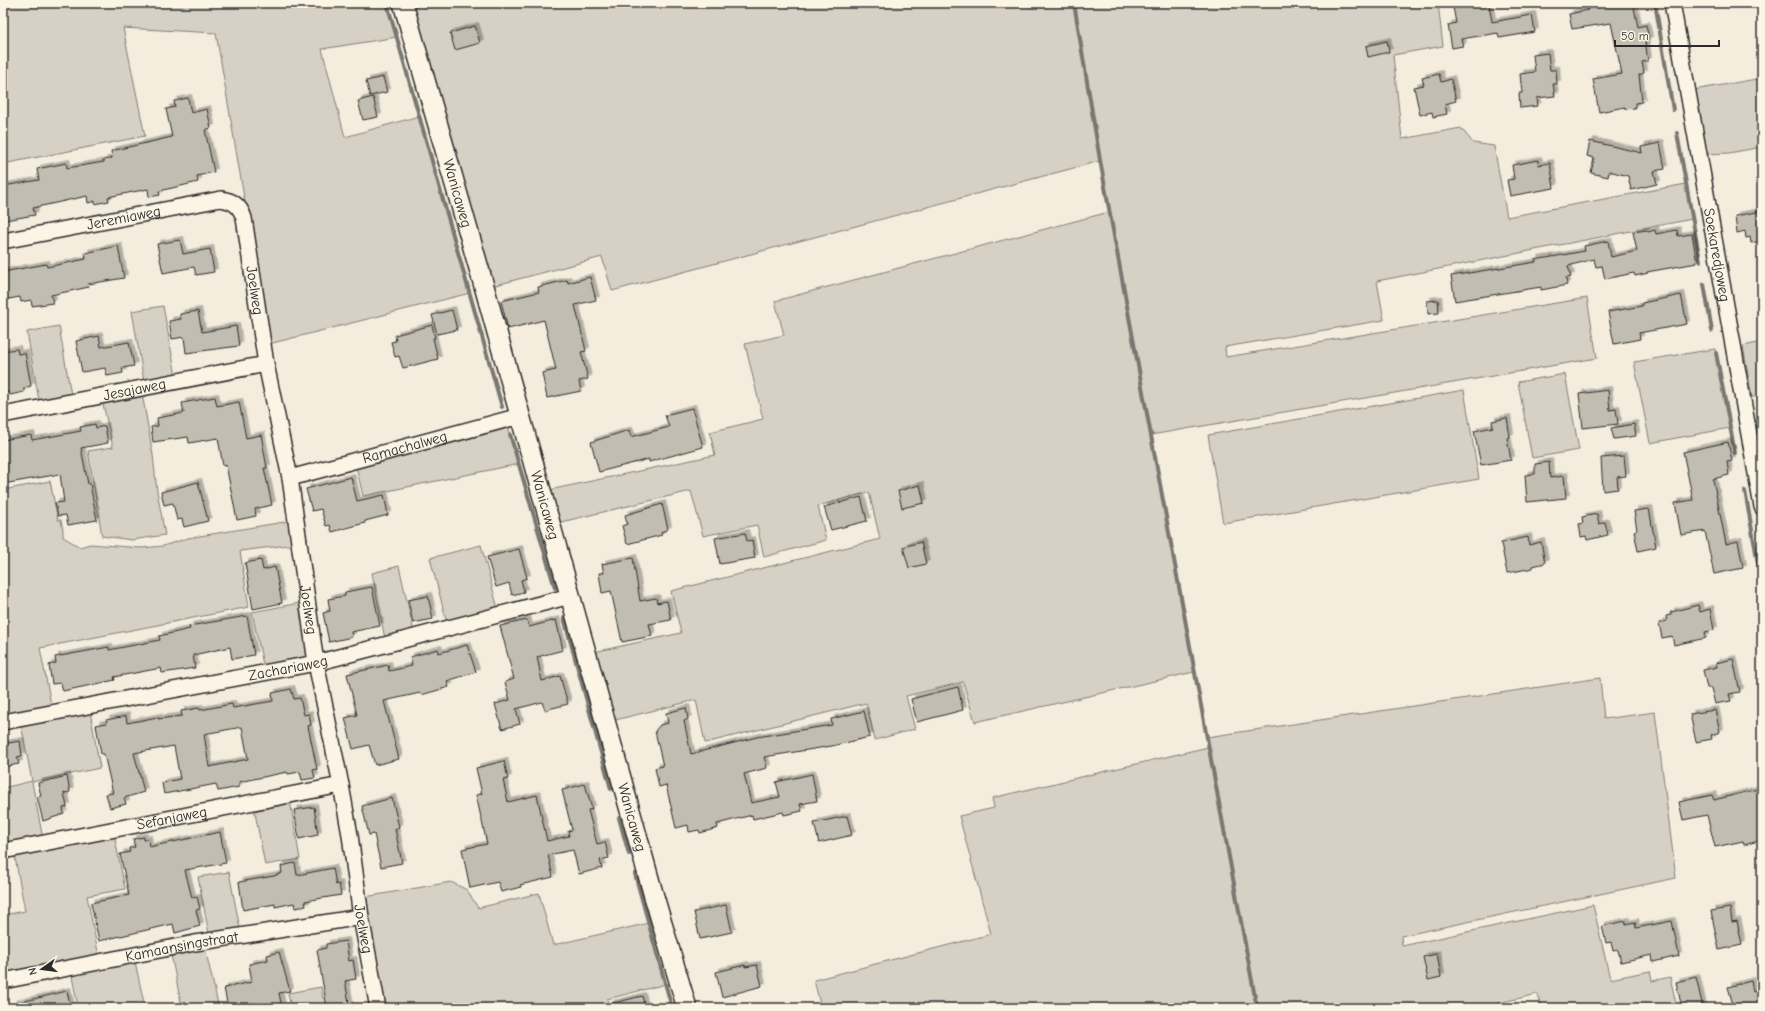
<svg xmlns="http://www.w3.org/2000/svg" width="1765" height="1011" font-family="'Comic Neue',sans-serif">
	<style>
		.green { fill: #d6d1c4; stroke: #807e78 }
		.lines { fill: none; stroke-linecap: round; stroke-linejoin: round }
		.stream { stroke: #7a7771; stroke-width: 4 }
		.building { fill: #c2bdb1; stroke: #2b2b2b; fill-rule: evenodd; filter: url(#shadow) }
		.minor-casing { stroke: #2b2b2b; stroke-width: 18 }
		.tertiary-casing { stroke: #2b2b2b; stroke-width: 22 }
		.minor { stroke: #fcf5e5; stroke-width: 15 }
		.tertiary { stroke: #fcf5e5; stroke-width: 19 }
		.labels { text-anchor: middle; stroke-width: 3; stroke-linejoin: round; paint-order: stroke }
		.street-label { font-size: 15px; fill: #2b2b2b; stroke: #fcf5e5 }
	</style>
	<defs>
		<filter id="shadow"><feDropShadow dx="3.5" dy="-3.5" stdDeviation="0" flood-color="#0004"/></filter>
	</defs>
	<rect width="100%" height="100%" fill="#f4edde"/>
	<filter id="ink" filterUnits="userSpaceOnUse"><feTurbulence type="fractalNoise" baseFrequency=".025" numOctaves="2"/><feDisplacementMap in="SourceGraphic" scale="8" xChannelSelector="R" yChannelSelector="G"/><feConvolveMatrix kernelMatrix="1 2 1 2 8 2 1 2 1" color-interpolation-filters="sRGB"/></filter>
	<g filter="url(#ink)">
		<g class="green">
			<polygon points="3,3 387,3 397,37 322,49 345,137 419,116 470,293 269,344 216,33 123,28 145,136 3,164"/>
			<polygon points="412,3 1438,3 1443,46 1393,55 1402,139 1461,128 1473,143 1494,146 1507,217 1686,184 1692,219 1377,281 1384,320 1225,347 1226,357 1587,298 1597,358 1151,435 1194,672 975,722 963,682 906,696 915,729 875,740 866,703 705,743 696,700 615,720 594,652 681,633 671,591 880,539 869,492 818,506 826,540 764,557 757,525 703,536 691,491 557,523 549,490 715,455 710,432 763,419 745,344 784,335 775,301 1109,212 1100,161 612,291 602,257 492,286"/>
			<polygon points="1762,78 1762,147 1729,153 1705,154 1694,90"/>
			<polygon points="163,306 176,376 144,382 132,311"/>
			<polygon points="59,326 71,395 39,401 27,332"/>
			<polygon points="1762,342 1762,396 1752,397 1743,346"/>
			<polygon points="1715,349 1730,428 1650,443 1634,362"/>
			<polygon points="1565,374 1579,450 1532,458 1518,382"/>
			<polygon points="1464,390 1479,479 1223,523 1208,435"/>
			<polygon points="142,393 153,455 157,491 165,535 132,540 102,536 88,451 113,447 102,400"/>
			<polygon points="508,426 519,464 363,496 356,466"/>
			<polygon points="50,481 58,520 61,520 63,530 63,537 80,547 90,544 142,548 163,546 188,538 290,521 296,544 240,551 249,607 40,648 52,709 3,718 3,490"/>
			<polygon points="481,545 498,609 447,623 430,558"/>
			<polygon points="399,566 414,632 385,639 372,573"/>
			<polygon points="305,602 313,648 306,660 264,669 252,612"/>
			<polygon points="1600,678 1604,719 1655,712 1676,878 1401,936 1402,946 1593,905 1610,979 1650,971 1652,981 1670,977 1677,1008 1541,1008 1538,994 1476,1008 821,1008 814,980 991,934 959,816 994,808 992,798 1208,747 1207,737"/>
			<polygon points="90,711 100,768 32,782 43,839 9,846 3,814 3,788 32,781 21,724"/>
			<polygon points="290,800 300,859 265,865 254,808"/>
			<polygon points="114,834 125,889 87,896 99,957 3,975 3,915 25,911 14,852"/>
			<polygon points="229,872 240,929 209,934 198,877"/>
			<polygon points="451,882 467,890 478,908 539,893 553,945 649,923 666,984 607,999 609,1008 383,1008 365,897"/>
			<polygon points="204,944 218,1004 198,1008 182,1008 170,950"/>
			<polygon points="134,957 145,1008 78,1008 71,971"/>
			<polygon points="321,987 325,1008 291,1008 288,993"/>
		</g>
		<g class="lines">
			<g class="stream">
				<polyline points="387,3 502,407"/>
				<polyline points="1074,3 1100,160 1257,1008"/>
				<polyline points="1655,3 1673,110"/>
				<polyline points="1677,133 1700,261"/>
				<polyline points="1704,284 1712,331"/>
				<polyline points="1716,353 1735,453"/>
				<polyline points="510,434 555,588"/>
				<polyline points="1745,491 1762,586"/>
				<polyline points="564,618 611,789"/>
				<polyline points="619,818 629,854"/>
				<polyline points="635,874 672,1008"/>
			</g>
		</g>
		<g class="building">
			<polygon points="1467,3 1485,3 1485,6 1489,5 1492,22 1532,15 1535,32 1499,38 1498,33 1461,39 1463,46 1452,48 1448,25 1456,23 1453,7 1467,5"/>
			<polygon points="1587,3 1633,3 1638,27 1646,25 1649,40 1645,41 1648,61 1642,62 1644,73 1639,75 1642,102 1635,103 1635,108 1625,109 1625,107 1599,112 1593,79 1622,74 1611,23 1572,29 1569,14 1588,10"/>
			<polygon points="475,26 480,43 455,50 450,33"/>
			<polygon points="1387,41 1389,52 1368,57 1366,46"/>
			<polygon points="1548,53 1550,70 1556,70 1557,84 1553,84 1555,96 1537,98 1538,106 1520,108 1519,93 1522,93 1520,74 1535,72 1533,55"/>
			<polygon points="1439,74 1441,82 1451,79 1456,101 1445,104 1447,114 1433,117 1432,112 1420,115 1414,87 1424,85 1422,78"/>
			<polygon points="383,77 387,92 370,96 366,81"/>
			<polygon points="373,97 378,117 363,120 358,101"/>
			<polygon points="188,98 191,113 207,109 211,128 205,130 214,172 197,176 198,182 159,191 160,195 149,197 148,189 108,197 109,201 95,204 95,201 88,203 87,196 33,208 35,215 5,220 3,208 3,186 39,180 37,169 66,163 67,168 104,162 104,160 112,158 111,151 172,137 166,109 175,107 174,101"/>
			<polygon points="1590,141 1642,153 1641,147 1660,143 1665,169 1654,171 1657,184 1631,190 1628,176 1609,171 1608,177 1591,173 1594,158 1587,156"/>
			<polygon points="1538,160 1539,165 1550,163 1554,188 1510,196 1507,180 1514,179 1512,165"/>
			<polygon points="1762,211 1762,241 1751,243 1750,237 1746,238 1745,231 1737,233 1735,216"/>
			<polygon points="1647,230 1648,232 1655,230 1656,234 1677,230 1678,236 1692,234 1697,263 1647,272 1648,273 1635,276 1634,273 1605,279 1602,266 1596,267 1594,259 1568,266 1571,277 1566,278 1567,285 1541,290 1541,287 1455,301 1451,276 1536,262 1535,260 1585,251 1584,246 1608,241 1611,257 1637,251 1633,232"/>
			<polygon points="180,240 183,254 210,249 214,272 196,275 194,267 163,273 157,244"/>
			<polygon points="118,246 124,278 88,284 89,287 51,295 53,303 32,306 31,300 21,302 20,297 3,300 3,272 46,264 47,267 86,259 85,253"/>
			<polygon points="590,277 596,300 575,305 586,351 581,352 588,379 579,381 581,391 547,398 542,373 556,370 544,320 508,329 501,301 539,292 538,287 567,280 568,283"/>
			<polygon points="1681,295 1687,324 1639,333 1640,339 1614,344 1608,312 1642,306 1642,303"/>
			<polygon points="1438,300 1439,313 1428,314 1427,301"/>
			<polygon points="452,310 457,330 437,334 432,315"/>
			<polygon points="198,311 202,332 236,326 239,346 186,353 184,337 172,339 169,321 181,319 180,314"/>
			<polygon points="432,325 435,338 433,338 438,359 403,368 399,356 395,357 391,342 396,341 395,335"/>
			<polygon points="99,336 101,347 129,342 134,366 122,368 123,373 107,376 105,368 82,372 76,341"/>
			<polygon points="17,349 18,354 25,353 31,386 24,388 24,392 10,395 9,392 3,393 3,351"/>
			<polygon points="1608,390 1610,410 1616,409 1618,424 1583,428 1579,394"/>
			<polygon points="215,397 217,406 239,402 246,438 261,435 267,468 264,468 272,505 255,509 256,516 237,520 226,465 223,466 218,438 189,443 188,437 153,442 151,427 158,426 157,418 184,413 182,403"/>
			<polygon points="692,408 703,447 649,462 649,459 599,472 591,442 629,430 631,437 669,427 665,415"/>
			<polygon points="1507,418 1510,437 1507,438 1511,460 1481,465 1474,431 1493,427 1492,421"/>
			<polygon points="95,424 96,428 105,426 108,443 81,448 88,484 90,484 97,520 68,525 66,515 58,516 55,503 64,502 60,474 3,484 3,440 31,435 32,440 81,431 80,427"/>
			<polygon points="1634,424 1636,436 1614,439 1611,428"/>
			<polygon points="1728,442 1732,461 1727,462 1729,475 1713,479 1726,544 1738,541 1743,568 1714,574 1705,531 1681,535 1675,503 1693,500 1683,452"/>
			<polygon points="1624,456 1626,476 1617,477 1618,489 1603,491 1601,458"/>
			<polygon points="1549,462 1550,478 1564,476 1566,498 1527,502 1525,475 1535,474 1535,464"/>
			<polygon points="351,477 357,501 384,495 388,515 365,521 365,523 332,532 330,525 326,526 321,509 312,511 306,489"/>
			<polygon points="198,482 208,521 184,527 182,519 177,520 173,503 164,505 161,492"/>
			<polygon points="920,485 924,503 902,508 898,491"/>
			<polygon points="861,497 867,521 831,530 824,507"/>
			<polygon points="662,504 668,529 661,532 662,535 627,544 622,526 627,524 625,515"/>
			<polygon points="1649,509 1656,547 1638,551 1634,531 1637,530 1634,511"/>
			<polygon points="1597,514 1599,524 1605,522 1608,535 1587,540 1586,536 1581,537 1579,524 1583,523 1582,517"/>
			<polygon points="745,533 747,541 752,540 755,558 720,564 715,538"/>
			<polygon points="1528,537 1529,545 1541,542 1545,563 1533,566 1533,568 1507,573 1501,543"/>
			<polygon points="921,542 926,564 909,568 903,547"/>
			<polygon points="519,549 527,578 521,580 524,592 512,595 509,583 496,587 487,557"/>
			<polygon points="633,558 640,601 656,598 657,603 667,601 671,620 649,624 652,636 622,642 611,591 602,593 599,573 604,573 602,564"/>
			<polygon points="261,560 263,570 275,567 282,603 253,609 245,563"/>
			<polygon points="372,587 380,626 351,632 352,637 329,642 323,613 330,611 328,599 345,596 345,592"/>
			<polygon points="428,596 433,619 413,623 408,600"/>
			<polygon points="1698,605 1700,612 1710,609 1714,630 1705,632 1706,638 1674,645 1672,636 1662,638 1659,623 1667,621 1666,616 1671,615 1671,612"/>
			<polygon points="247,616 254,655 232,659 230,647 193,655 195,668 162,673 161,668 114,677 115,680 63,691 61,683 52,684 49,665 56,663 55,657 109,647 109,650 160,640 159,636 190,629 189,626"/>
			<polygon points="527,620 529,627 556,620 563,650 537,657 542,681 560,676 568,704 545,710 542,702 516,709 520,724 502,729 495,704 510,700 505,682 514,679 500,626"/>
			<polygon points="467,645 476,672 447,681 449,687 421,695 420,693 384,701 399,759 375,765 369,745 353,749 345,718 357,715 347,674 388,665 389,671 412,666 410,657 438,649 439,653"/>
			<polygon points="1733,659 1740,692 1729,694 1731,701 1715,704 1711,688 1707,688 1703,670 1717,667 1716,663"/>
			<polygon points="958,687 963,710 917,722 911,699"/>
			<path d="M291,689L294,699L300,698L304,715L309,714L311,725L308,726L317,769L313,770L315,778L302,780L300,772L288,774L287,772L239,782V787L218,791L216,784L164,794L162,783L180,779L174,746L134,753L144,792L124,798L126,804L110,808L106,794L113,793L104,754H101L96,725L107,723L106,720L126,716L127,723L158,717V719L182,716L181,711L199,708L200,710L232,704L233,708L273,701L272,693ZM242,727L248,759L209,767L204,734Z"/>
			<polygon points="686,708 688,719 684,721 691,754 757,737 832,725 831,719 864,711 870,737 832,746 764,757 767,768 744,774 751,803 780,797 776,782 812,774 817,801 800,804 802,811 784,815 783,812 753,819 752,815 717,824 718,828 700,833 699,830 689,832 688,825 676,828 666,785 659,787 655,768 663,766 655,731 660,725 668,723 666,713"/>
			<polygon points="1715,710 1720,732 1711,735 1712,739 1696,742 1690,714"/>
			<polygon points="20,741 22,756 17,757 19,764 3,767 3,744"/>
			<polygon points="504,761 508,779 503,780 508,802 537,795 547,841 569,836 568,831 572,830 562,790 585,784 592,809 588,810 597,844 605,842 609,858 600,860 602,868 579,874 573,850 548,855 553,877 520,885 521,887 501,892 498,882 470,888 462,849 487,844 476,795 482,794 476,768"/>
			<polygon points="67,776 70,792 64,793 67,807 63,808 64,814 43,821 37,797 41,796 38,783"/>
			<polygon points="1762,788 1762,840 1744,845 1743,841 1715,847 1707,815 1683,820 1679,802 1712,795 1714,800"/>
			<polygon points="392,798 399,827 395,829 402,863 381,867 374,834 369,835 362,806"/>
			<polygon points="314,807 318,835 299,839 294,810"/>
			<polygon points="847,816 852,835 819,843 814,823"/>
			<polygon points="220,832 226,863 185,870 192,898 197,897 200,909 196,910 200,926 175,933 173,924 99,941 91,903 129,895 120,854 130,852 129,848 135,847 133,839 144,837 144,840 148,839 149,847"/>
			<polygon points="295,863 297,875 333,868 336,885 339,884 341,895 305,901 306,906 295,908 294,903 275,907 275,904 243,910 239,882 274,876 282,873 281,866"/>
			<polygon points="726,905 732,932 700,939 694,912"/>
			<polygon points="1730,908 1732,922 1737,921 1742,945 1719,950 1711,911"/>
			<polygon points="1626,921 1626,924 1635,922 1636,928 1672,921 1679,956 1653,962 1652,955 1621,962 1618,950 1613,951 1611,942 1606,943 1602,926"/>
			<polygon points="346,941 349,961 353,960 356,979 345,981 350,1008 327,1008 317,950 326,948 326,944"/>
			<polygon points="279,952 290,991 279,993 282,1008 228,1008 224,988 252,982 249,964 268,960 267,955"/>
			<polygon points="1437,954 1441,977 1428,980 1423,957"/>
			<polygon points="745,965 745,967 757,965 762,986 722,997 716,972"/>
			<polygon points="1696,977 1703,1008 1682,1008 1676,982"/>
			<polygon points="1751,981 1753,992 1762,989 1762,1008 1734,1008 1728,987"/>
			<polygon points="67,991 71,1008 14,1008 13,1004"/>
			<polygon points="642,996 645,1008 610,1008 610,1004"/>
		</g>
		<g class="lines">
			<g class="minor-casing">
				<g id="minor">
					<path id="s1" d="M1672,3L1762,507"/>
					<path id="s2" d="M3,241L221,199C234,201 240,206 244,218L266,364L290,478L316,663L341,785L350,835L361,917L378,1008"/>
					<path id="s3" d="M3,415L266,364"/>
					<path id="s4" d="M290,478L520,416"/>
					<path id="s5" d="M3,722L316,663L570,596"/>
					<path id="s6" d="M3,851L341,785"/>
					<path id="s7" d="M3,981L195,943L361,917"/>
				</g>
			</g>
			<g class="tertiary-casing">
				<g id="tertiary">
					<path id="s8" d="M403,3L486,293L653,893L687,1008"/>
				</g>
			</g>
			<use href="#minor" class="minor"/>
			<use href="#tertiary" class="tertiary"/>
		</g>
	</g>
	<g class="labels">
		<g class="street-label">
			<text dy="5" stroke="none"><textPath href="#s8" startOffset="198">Wanicaweg</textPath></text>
			<text dy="5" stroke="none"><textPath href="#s2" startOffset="123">Jeremiaweg</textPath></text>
			<text dy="5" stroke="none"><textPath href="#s1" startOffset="256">Soekaredjoweg</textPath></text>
			<text dy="5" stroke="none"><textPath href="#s2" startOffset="327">Joelweg</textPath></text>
			<text dy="5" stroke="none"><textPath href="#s3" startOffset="134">Jesajaweg</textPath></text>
			<text dy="5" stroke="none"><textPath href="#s4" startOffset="119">Ramachalweg</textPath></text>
			<text dy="5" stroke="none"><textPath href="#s8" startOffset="522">Wanicaweg</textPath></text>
			<text dy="5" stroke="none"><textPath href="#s2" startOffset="651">Joelweg</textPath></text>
			<text dy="5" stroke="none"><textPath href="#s5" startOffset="290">Zachariaweg</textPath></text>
			<text dy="5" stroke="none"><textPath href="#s6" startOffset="172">Sefanjaweg</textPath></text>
			<text dy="5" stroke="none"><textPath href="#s8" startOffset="846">Wanicaweg</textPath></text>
			<text dy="5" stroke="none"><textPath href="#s2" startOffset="975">Joelweg</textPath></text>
			<text dy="5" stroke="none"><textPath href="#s7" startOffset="182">Kamaansingstraat</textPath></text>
		</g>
	</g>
	<rect width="1765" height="1011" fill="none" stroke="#fcf5e5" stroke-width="16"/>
	<rect x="8" y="8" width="1749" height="995" fill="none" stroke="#2b2b2b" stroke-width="1.5" filter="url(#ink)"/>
	<g transform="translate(42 969) rotate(256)" stroke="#fcf5e5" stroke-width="3" paint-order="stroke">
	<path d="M0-3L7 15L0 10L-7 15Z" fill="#2b2b2b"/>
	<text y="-6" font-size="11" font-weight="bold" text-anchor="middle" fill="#2b2b2b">N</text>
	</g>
	<path d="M1615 40v6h104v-6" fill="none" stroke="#2b2b2b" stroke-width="2"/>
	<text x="1621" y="40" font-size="12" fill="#2b2b2b" stroke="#fcf5e5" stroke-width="3" paint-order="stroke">50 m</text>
</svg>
